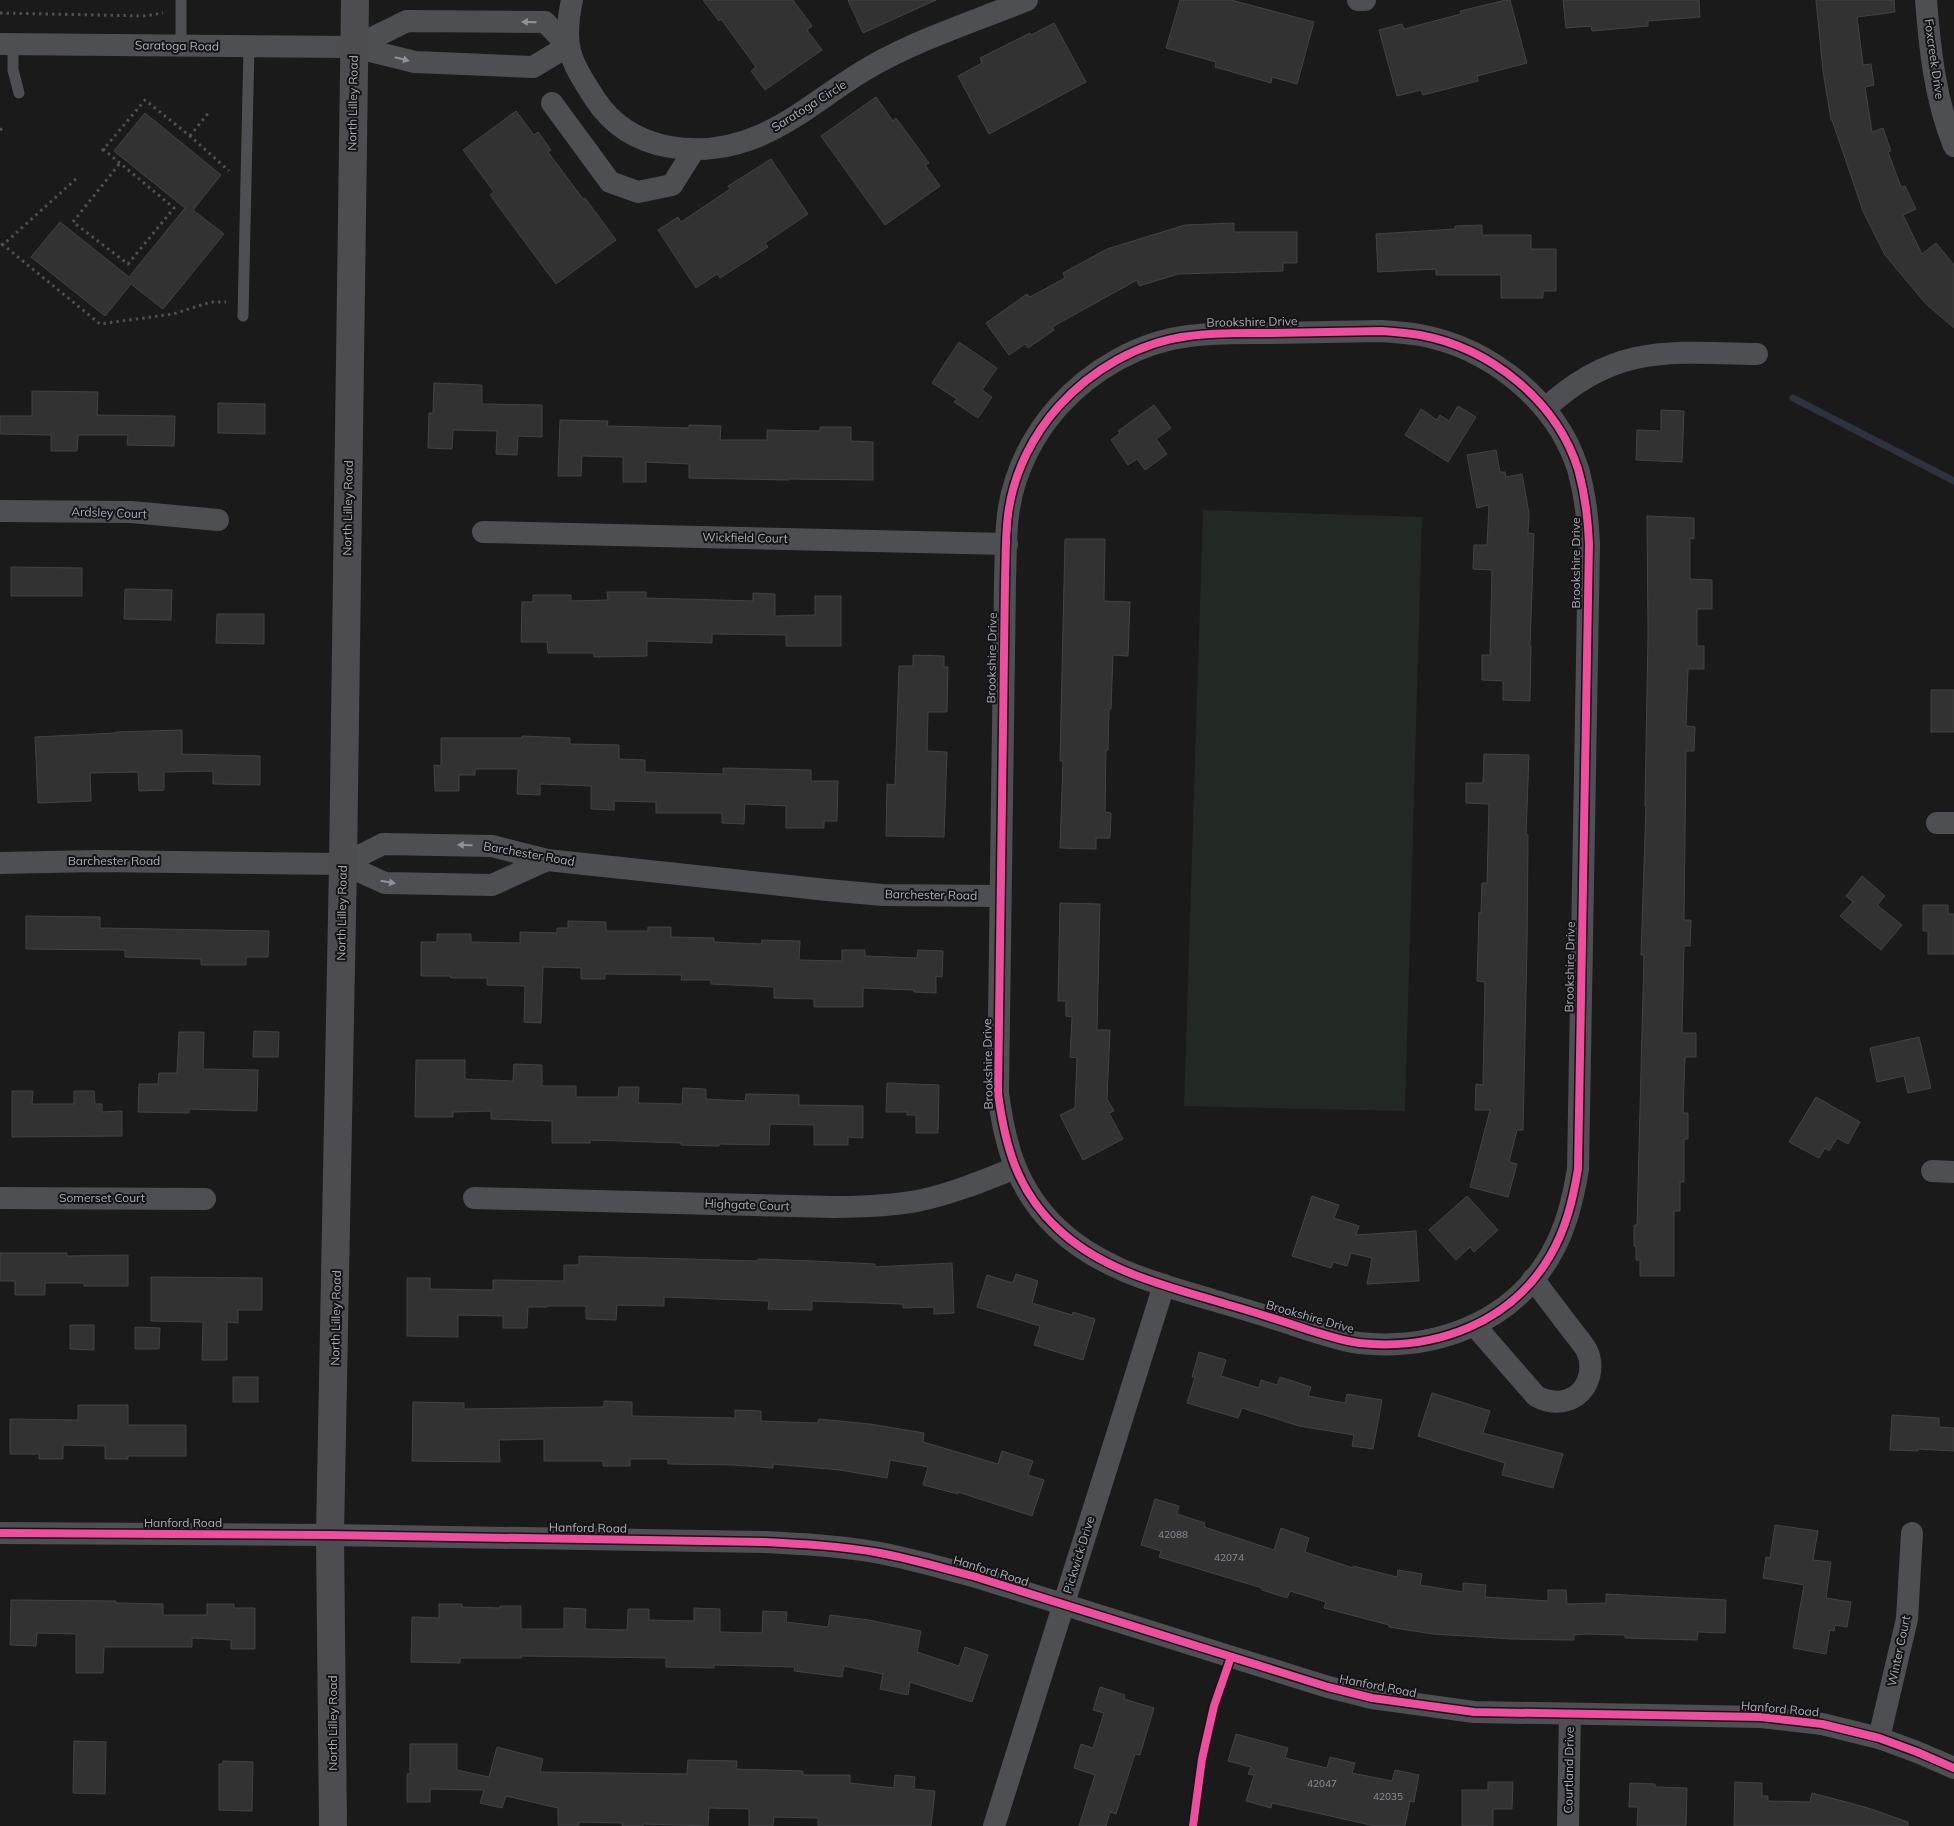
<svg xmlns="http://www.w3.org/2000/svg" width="1954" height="1826" font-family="Mulish,sans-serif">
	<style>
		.green { fill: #222924 }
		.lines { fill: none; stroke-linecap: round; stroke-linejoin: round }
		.stream { stroke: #2d333c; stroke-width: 7 }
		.building { fill: #323232; stroke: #424346 }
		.path { stroke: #505054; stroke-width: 3; stroke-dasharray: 2.5 4; stroke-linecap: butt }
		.lane { stroke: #4e4f53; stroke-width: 11 }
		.street { stroke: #4e4f53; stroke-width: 22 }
		.secondary { stroke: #4d4d51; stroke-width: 28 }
		.cycleway-casing { stroke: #141416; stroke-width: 11 }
		.cycleway { stroke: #ef4d9e; stroke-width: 8 }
		.oneway { fill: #8f929b }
		.labels { text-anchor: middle; stroke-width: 4; stroke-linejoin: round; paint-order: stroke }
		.number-label { font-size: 10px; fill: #8d8f98 }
		.street-label { font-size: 12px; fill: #abaeba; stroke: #141416 }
	</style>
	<rect width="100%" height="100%" fill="#1a1a1a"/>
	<polygon class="green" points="1203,510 1422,517 1405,1111 1184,1106"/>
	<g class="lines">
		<polyline class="stream" points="1793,398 1954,481"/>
	</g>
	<g class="building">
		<polygon points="703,0 793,0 812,26 807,30 822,50 765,90 751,71 756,67 721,19 719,21"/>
		<polygon points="848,0 936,0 863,33"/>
		<polygon points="1180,0 1231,0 1314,22 1297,84 1272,77 1271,83 1215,67 1216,62 1166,48"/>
		<polygon points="1506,0 1510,0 1527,63 1477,76 1478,81 1423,95 1421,90 1397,96 1379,30 1402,24 1404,29 1461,14 1460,11"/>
		<polygon points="1563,0 1699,0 1700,17 1648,21 1648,26 1592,31 1591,26 1566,28"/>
		<polygon points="1816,0 1894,0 1895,12 1857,17 1863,65 1871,64 1874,85 1865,87 1872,132 1883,128 1891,151 1888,152 1901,187 1905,186 1916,209 1903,215 1922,254 1936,243 1954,265 1954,328 1926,304 1885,255 1863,211 1832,120 1831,120 1823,71"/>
		<polygon points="1054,23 1086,82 989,134 958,76 982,63 980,58 1030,33 1031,35"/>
		<polygon points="876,97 893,121 896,118 929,163 925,165 940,186 885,225 821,136"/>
		<polygon points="516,111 534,135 538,132 551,150 548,152 583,199 585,198 616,240 556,284 490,195 494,192 463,150"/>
		<polygon points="145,113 221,175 193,210 224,234 163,309 131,284 105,316 31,257 60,222 129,277 185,208 114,151"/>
		<polygon points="771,159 808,214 765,243 768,247 720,278 717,274 696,288 658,230 678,217 681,222 730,189 728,186"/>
		<polygon points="1234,223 1234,232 1297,232 1297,263 1283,263 1283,271 1178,274 1139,286 1137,280 1052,327 1054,330 1028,348 1025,344 1009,355 986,323 1027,294 1030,297 1065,278 1063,273 1107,249 1185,225"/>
		<polygon points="1482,225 1482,235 1531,235 1531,249 1556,249 1556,291 1543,291 1543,298 1501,298 1501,275 1436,275 1436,269 1378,272 1376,234 1455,229 1455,226"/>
		<polygon points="959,342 997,368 982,390 992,397 978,418 954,402 957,399 932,383"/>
		<polygon points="434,383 482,385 482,404 542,405 542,437 518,436 517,455 496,454 497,431 453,430 452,449 428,448 429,413 433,413"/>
		<polygon points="32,391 98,392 97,415 175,416 174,446 127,445 128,435 78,435 77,451 51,451 51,435 0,434 0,416 32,416"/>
		<polygon points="218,403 265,404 265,434 218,433"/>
		<polygon points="1154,405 1171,428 1156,439 1167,454 1145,470 1137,459 1128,465 1111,440 1120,433 1118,431"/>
		<polygon points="1458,406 1476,417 1448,462 1405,435 1421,409 1437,420 1440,415 1449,421"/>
		<polygon points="1661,410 1684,411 1682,462 1636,460 1637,430 1661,431"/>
		<polygon points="560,420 608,421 607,426 689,428 689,425 721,426 720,440 767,440 767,430 820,431 820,427 851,427 851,441 873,442 873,480 789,479 789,480 689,478 689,464 646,462 646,482 623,482 623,457 582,456 581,476 558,476"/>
		<polygon points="1496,450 1500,472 1505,472 1506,477 1522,474 1529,513 1528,533 1534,534 1530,646 1531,646 1530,701 1503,700 1503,681 1482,680 1482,655 1490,655 1492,570 1473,569 1474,545 1487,545 1489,505 1477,508 1467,455"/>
		<polygon points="1647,516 1694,518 1694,539 1690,538 1690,579 1712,580 1712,609 1697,609 1697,646 1704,646 1704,669 1688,669 1686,726 1695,727 1694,751 1686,751 1684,920 1691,920 1690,946 1684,946 1682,1033 1696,1033 1696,1057 1685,1057 1683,1113 1688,1113 1688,1139 1684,1139 1684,1182 1680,1182 1680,1211 1674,1211 1674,1276 1640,1276 1640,1260 1636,1260 1636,1246 1634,1246 1634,1225 1637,1225 1644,955 1641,955 1646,806 1645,806 1648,633"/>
		<polygon points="1065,539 1105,539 1104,601 1130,602 1128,656 1113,655 1111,709 1109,709 1108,750 1106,750 1105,812 1111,813 1110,838 1096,838 1096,849 1060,848 1063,761 1060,761"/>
		<polygon points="11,567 82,568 82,596 11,596"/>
		<polygon points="125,589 172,590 171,620 124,619"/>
		<polygon points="607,592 646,592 646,598 753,601 753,593 775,594 775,616 815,615 815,596 841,596 841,646 786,646 786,635 712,634 712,643 647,641 647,656 594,657 594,653 548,653 547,642 521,642 522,602 533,602 533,595 571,595 571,601 608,600"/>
		<polygon points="217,614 264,614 264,644 216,643"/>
		<polygon points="913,655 944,656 944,667 948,667 947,712 928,712 927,751 947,752 944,837 886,836 887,784 895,785 899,666 913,666"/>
		<rect x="1931" y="690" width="23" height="42"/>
		<polygon points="182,730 182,754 260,756 260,785 213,784 213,771 164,772 164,790 139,791 138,772 90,773 91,801 38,803 35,737 116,733 116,732"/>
		<polygon points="522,736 570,738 570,744 619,745 619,759 645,760 645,772 723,774 723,768 811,770 811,781 838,781 837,821 824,821 824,828 786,828 786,806 745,804 744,824 722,823 722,813 656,813 656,802 614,801 614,810 591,809 591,786 540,784 540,795 517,794 518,769 475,769 475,775 459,775 459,791 435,791 434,765 441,766 441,738 522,738"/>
		<polygon points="1484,754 1529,755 1526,835 1528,835 1527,947 1523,1130 1517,1130 1509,1162 1517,1164 1508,1197 1470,1187 1490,1110 1475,1110 1476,1084 1483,1085 1485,982 1477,981 1479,912 1481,913 1482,883 1487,883 1489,804 1466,803 1466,783 1483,783"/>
		<polygon points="1862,876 1885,896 1877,905 1902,925 1881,950 1840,916 1853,902 1846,896"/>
		<polygon points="1060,903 1100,904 1097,1030 1110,1030 1107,1099 1114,1111 1109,1113 1123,1139 1083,1160 1060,1115 1075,1108 1077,1058 1070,1057 1072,1017 1066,1016 1066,1001 1058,1001"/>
		<polygon points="1923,905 1948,905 1948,914 1954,914 1954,954 1928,954 1928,931 1923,931"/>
		<polygon points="26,916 100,917 100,928 269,931 268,957 246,957 246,965 201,965 201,959 125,957 125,950 26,949"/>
		<polygon points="568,921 606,922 606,931 648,931 648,927 671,927 671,937 714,938 714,942 761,944 762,940 800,941 799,960 842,961 842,950 865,950 865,956 917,958 918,950 943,951 942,977 936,976 936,993 914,992 914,990 863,988 863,1007 814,1007 814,999 774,998 774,987 711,984 711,980 681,980 682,975 605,974 605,979 581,979 581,968 543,967 541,1023 524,1022 525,986 487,985 487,978 451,978 450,976 421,976 421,942 437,942 437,934 471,934 471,942 520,943 520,932 557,933 557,928 568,928"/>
		<polygon points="254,1031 279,1032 278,1057 253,1057"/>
		<polygon points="179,1032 204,1032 203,1069 258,1070 257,1111 189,1109 189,1113 138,1112 139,1084 158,1084 159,1073 177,1073"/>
		<polygon points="1919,1037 1931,1088 1908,1093 1904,1076 1877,1082 1870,1048"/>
		<polygon points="416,1060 465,1060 465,1079 513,1081 514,1064 542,1065 542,1086 576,1086 576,1097 618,1097 619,1087 639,1087 638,1103 682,1104 683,1088 706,1089 706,1099 745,1101 746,1094 799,1095 799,1105 863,1106 863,1138 848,1137 848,1145 814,1145 814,1125 770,1124 769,1145 719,1144 719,1146 681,1145 681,1143 590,1140 590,1143 552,1143 552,1121 491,1119 491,1111 453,1112 453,1117 415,1117"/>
		<polygon points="887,1083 939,1085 938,1133 916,1133 916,1115 907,1115 907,1112 886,1112"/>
		<polygon points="12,1091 33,1091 32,1104 74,1104 74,1091 94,1091 95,1104 102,1104 102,1112 122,1111 122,1136 12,1137"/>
		<polygon points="1816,1097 1860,1122 1848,1144 1837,1138 1829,1151 1825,1148 1819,1158 1789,1142"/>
		<polygon points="1312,1196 1339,1205 1334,1218 1359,1226 1356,1235 1416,1231 1419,1281 1367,1284 1372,1258 1351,1253 1347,1266 1333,1262 1331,1268 1292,1256"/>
		<polygon points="1467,1196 1498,1230 1474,1252 1470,1247 1456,1260 1429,1230"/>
		<polygon points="0,1253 67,1253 67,1256 128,1255 128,1286 84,1286 84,1283 45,1283 45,1295 15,1295 15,1281 0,1281"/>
		<polygon points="579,1256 758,1261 758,1259 813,1261 875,1264 875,1267 952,1263 954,1313 934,1314 934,1307 903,1308 903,1304 812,1301 812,1310 768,1309 769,1301 664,1297 664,1306 617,1305 616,1320 586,1319 586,1306 547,1306 547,1307 528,1307 527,1328 503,1328 503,1316 458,1315 458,1337 407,1336 407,1278 430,1278 430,1289 493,1290 493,1280 564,1281 564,1265 579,1265"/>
		<polygon points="1016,1274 1038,1281 1032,1303 1072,1315 1073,1312 1095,1319 1083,1360 1034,1345 1040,1326 977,1307 987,1275 1013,1283"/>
		<polygon points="151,1277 262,1278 262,1310 238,1310 238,1323 227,1322 227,1360 202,1360 203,1322 151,1321"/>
		<polygon points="70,1325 94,1325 94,1350 70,1349"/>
		<polygon points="135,1327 160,1328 159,1349 135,1349"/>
		<polygon points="1199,1352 1226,1360 1221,1376 1259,1388 1261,1380 1277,1385 1280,1377 1311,1387 1308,1396 1345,1403 1347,1394 1382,1400 1373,1449 1352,1446 1354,1435 1299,1426 1242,1408 1238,1418 1187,1403 1195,1377 1192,1377"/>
		<rect x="233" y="1377" width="25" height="25"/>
		<polygon points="1432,1393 1490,1411 1483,1433 1563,1454 1553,1488 1502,1475 1505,1463 1418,1436"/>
		<polygon points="604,1401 632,1402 632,1416 735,1418 735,1410 761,1411 761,1421 818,1423 819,1419 870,1424 924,1433 923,1442 998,1464 1002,1451 1033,1461 1028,1475 1044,1480 1032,1516 958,1492 958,1494 923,1485 928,1467 890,1460 887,1478 840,1470 773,1464 773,1468 733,1465 668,1464 668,1459 630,1459 630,1466 603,1466 603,1461 544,1461 544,1439 499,1440 500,1462 412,1461 413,1402 464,1403 464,1409 604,1407"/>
		<polygon points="78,1405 128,1405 128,1425 186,1425 186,1456 128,1456 128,1459 105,1459 105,1446 63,1445 63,1459 39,1459 39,1454 10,1454 10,1419 78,1420"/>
		<polygon points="1892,1415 1939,1418 1939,1427 1954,1428 1954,1451 1918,1449 1918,1451 1890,1450"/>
		<polygon points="1155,1499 1179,1506 1177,1514 1205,1523 1204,1527 1274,1550 1281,1528 1309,1538 1305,1552 1353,1568 1353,1566 1397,1577 1398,1570 1422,1574 1420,1585 1463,1592 1463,1583 1486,1585 1485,1597 1548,1601 1548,1590 1566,1590 1567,1604 1606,1603 1606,1594 1726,1600 1725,1633 1698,1632 1697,1640 1625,1638 1625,1635 1586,1634 1574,1635 1574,1640 1513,1639 1433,1634 1389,1627 1389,1625 1324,1608 1326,1602 1290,1591 1287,1598 1262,1590 1262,1588 1159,1557 1161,1551 1141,1545"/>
		<polygon points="1775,1525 1818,1531 1813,1560 1831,1562 1826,1598 1851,1602 1847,1627 1835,1625 1834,1631 1830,1630 1826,1654 1793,1648 1804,1585 1763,1578 1766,1557 1770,1558"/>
		<polygon points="11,1600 116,1601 116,1603 163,1604 163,1615 207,1615 207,1604 234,1604 234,1608 255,1608 255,1649 231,1649 231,1640 192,1638 192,1647 104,1647 103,1673 76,1673 76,1634 37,1633 36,1646 10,1645"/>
		<polygon points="439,1604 462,1604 462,1607 500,1608 500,1606 521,1606 521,1629 564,1629 564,1608 586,1609 585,1629 627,1630 628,1609 649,1609 649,1620 694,1621 694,1608 720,1609 720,1632 762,1633 763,1611 787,1612 786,1622 828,1627 830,1615 869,1620 921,1631 917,1652 959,1666 965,1647 988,1655 972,1702 910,1682 908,1695 880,1689 883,1674 844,1666 842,1677 794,1671 795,1667 714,1665 714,1668 666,1667 666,1658 521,1656 521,1658 460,1658 460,1663 411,1662 412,1617 439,1618"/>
		<polygon points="1100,1687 1125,1695 1124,1699 1154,1708 1140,1755 1135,1754 1116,1814 1110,1812 1106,1826 1079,1826 1095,1775 1074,1768 1081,1744 1093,1748 1104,1713 1093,1710"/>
		<polygon points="1236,1734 1288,1748 1285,1758 1327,1768 1330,1757 1355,1763 1352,1773 1392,1781 1395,1770 1419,1775 1414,1802 1410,1801 1405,1826 1375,1826 1272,1803 1271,1808 1246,1801 1254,1775 1248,1774 1251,1767 1228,1761"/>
		<polygon points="74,1741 106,1742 105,1794 73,1793"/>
		<polygon points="410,1744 457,1744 457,1770 489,1777 497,1747 543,1759 540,1772 687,1774 688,1760 737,1761 736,1769 803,1771 803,1775 850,1775 850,1783 894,1788 895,1775 915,1777 914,1789 935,1791 931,1826 818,1826 818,1818 774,1817 773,1826 749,1826 749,1809 709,1808 708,1826 643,1824 643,1826 622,1826 623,1823 579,1822 579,1825 558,1825 558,1808 506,1796 502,1808 480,1803 484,1790 430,1789 430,1802 407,1802 407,1774 410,1774"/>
		<polygon points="223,1761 253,1762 252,1811 219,1810 219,1764 223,1764"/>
		<polygon points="1488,1782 1513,1782 1512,1809 1493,1809 1493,1826 1462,1826 1462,1790 1488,1790"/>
		<polygon points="1735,1782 1762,1783 1762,1796 1768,1796 1768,1801 1810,1802 1812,1793 1865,1807 1908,1822 1908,1826 1734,1826"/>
		<polygon points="1630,1783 1655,1784 1655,1787 1687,1788 1686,1826 1637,1826 1638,1807 1629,1807"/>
	</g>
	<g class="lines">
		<g class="path">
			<polyline points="0,13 144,16 163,13"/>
			<polyline points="0,130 3,128"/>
			<polyline points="190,136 209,112"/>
			<polyline points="103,149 174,208 128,264 73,222 120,163"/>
			<polyline points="102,151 145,100 190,136 229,171"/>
			<polyline points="2,244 100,324 173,314 211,302 226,302"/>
			<polyline points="1,245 5,243 77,178"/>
		</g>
		<g class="lane">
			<polyline points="13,44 13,70 19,93"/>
			<polyline points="181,46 181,0"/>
			<polyline points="243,316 249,46"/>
		</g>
		<g class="street">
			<path d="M572,0C562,47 570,60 595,99C631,154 704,160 761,135C800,118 833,88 870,67C919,39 975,21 1027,0"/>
			<polyline points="1358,0 1365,0"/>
			<path d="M1926,0C1930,50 1935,99 1954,146"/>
			<polyline points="0,44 354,47 415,62 533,67 568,46"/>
			<polyline points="354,47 407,21 545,22 568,46"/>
			<polyline points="552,103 610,182 638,192 672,185 694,150"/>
			<path d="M1382,331C1395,332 1408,333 1420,335C1490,348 1556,400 1578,469C1585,494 1588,518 1589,544L1578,1169C1573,1199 1566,1229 1550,1256C1511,1323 1435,1351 1359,1343C1342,1341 1326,1335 1309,1330C1282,1321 1254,1312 1226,1304C1167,1286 1103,1272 1057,1228C1017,1190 1005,1146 998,1093L1005,580C1006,556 1005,531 1009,508C1015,471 1033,435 1058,407C1091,370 1139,342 1189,336C1216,332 1244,333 1272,333C1309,332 1346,332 1382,331Z"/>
			<path d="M1545,409C1614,344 1670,352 1757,354"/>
			<polyline points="0,511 131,512 218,520"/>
			<polyline points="483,532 1007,544"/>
			<polyline points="1937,823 1954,823"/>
			<polyline points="0,863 96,861 343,864 383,844 492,846 547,860 827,890 883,895 1000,896"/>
			<polyline points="343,864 385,883 492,885 547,860"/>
			<polyline points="1932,1171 1954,1172"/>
			<polyline points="0,1198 205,1199"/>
			<path d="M474,1198L833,1207C861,1207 889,1206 917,1201C951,1194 983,1181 1015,1168"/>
			<path d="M1475,1326L1536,1396C1549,1403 1563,1404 1576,1396C1590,1386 1594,1366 1587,1351C1583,1343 1576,1336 1571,1329C1558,1312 1546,1296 1533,1279"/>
			<path d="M0,1533L330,1535L765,1542C804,1544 842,1546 880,1553C912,1559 942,1568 973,1576L1328,1687L1372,1698L1474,1712L1761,1717L1822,1724L1879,1738L1917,1752L1954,1768"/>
			<polyline points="1879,1738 1907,1619 1912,1533"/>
			<polyline points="994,1826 1164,1285"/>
			<polyline points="1568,1826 1570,1714"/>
		</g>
		<polyline class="secondary" points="333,1826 330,1535 343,864 355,0"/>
		<g class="cycleway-casing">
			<g id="cycleway">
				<path d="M1382,331C1395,332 1408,333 1420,335C1490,348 1556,400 1578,469C1585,494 1588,518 1589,544L1578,1169C1573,1199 1566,1229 1550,1256C1511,1323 1435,1351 1359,1343C1342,1341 1326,1335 1309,1330C1282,1321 1254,1312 1226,1304C1167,1286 1103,1272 1057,1228C1017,1190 1005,1146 998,1093L1005,580C1006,556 1005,531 1009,508C1015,471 1033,435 1058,407C1091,370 1139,342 1189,336C1216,332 1244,333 1272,333C1309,332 1346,332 1382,331Z"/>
				<path d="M0,1533L330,1535L765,1542C804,1544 842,1546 880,1553C912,1559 942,1568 973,1576L1328,1687L1372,1698L1474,1712L1761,1717L1822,1724L1879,1738L1917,1752L1954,1768"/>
				<polyline points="1193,1826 1202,1759 1214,1706 1231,1657"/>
			</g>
		</g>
		<use href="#cycleway" class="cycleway"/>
	</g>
	<defs><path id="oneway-solid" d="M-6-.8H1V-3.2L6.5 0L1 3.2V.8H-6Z" transform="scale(1.25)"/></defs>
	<g class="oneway">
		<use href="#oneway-solid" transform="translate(529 22) rotate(-178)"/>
		<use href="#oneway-solid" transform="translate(402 59) rotate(14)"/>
		<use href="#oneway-solid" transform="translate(465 845) rotate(-179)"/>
		<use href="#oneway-solid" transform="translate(388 882) rotate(10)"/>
	</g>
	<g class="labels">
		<g class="number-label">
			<text x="1173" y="1538">42088</text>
			<text x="1229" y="1561">42074</text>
			<text x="1322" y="1787">42047</text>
			<text x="1388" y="1800">42035</text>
		</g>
		<g class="street-label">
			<text transform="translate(177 46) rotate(1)" y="4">Saratoga Road</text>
			<text transform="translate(1934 59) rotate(82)" y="4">Foxcreek Drive</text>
			<text transform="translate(353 103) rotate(-89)" y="4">North Lilley Road</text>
			<text transform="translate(809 106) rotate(-32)" y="4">Saratoga Circle</text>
			<text transform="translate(1252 322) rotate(-1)" y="4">Brookshire Drive</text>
			<text transform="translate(348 508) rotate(-89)" y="4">North Lilley Road</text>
			<text transform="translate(109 513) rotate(2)" y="4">Ardsley Court</text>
			<text transform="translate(745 538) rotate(1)" y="4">Wickfield Court</text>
			<text transform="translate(1576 563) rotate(-90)" y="4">Brookshire Drive</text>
			<text transform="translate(992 658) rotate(-89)" y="4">Brookshire Drive</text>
			<text transform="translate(529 854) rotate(10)" y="4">Barchester Road</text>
			<text x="114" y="865">Barchester Road</text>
			<text transform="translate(931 895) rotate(1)" y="4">Barchester Road</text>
			<text transform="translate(342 913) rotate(-89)" y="4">North Lilley Road</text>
			<text transform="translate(1570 967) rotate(-89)" y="4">Brookshire Drive</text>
			<text transform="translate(988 1064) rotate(-91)" y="4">Brookshire Drive</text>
			<text x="102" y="1202">Somerset Court</text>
			<text transform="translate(747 1205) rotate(2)" y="4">Highgate Court</text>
			<text transform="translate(1310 1317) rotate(16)" y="4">Brookshire Drive</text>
			<text transform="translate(336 1318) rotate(-89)" y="4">North Lilley Road</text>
			<text x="183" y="1527">Hanford Road</text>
			<text transform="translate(588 1528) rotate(1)" y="4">Hanford Road</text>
			<text transform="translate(1079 1555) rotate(-73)" y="4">Pickwick Drive</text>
			<text transform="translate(991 1571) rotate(17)" y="4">Hanford Road</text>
			<text transform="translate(1899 1651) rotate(-78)" y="4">Winter Court</text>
			<text transform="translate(1378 1686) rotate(11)" y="4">Hanford Road</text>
			<text transform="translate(1780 1709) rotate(5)" y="4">Hanford Road</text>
			<text transform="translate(333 1723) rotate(-90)" y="4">North Lilley Road</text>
			<text transform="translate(1569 1770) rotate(-89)" y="4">Courtland Drive</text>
		</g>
	</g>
</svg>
